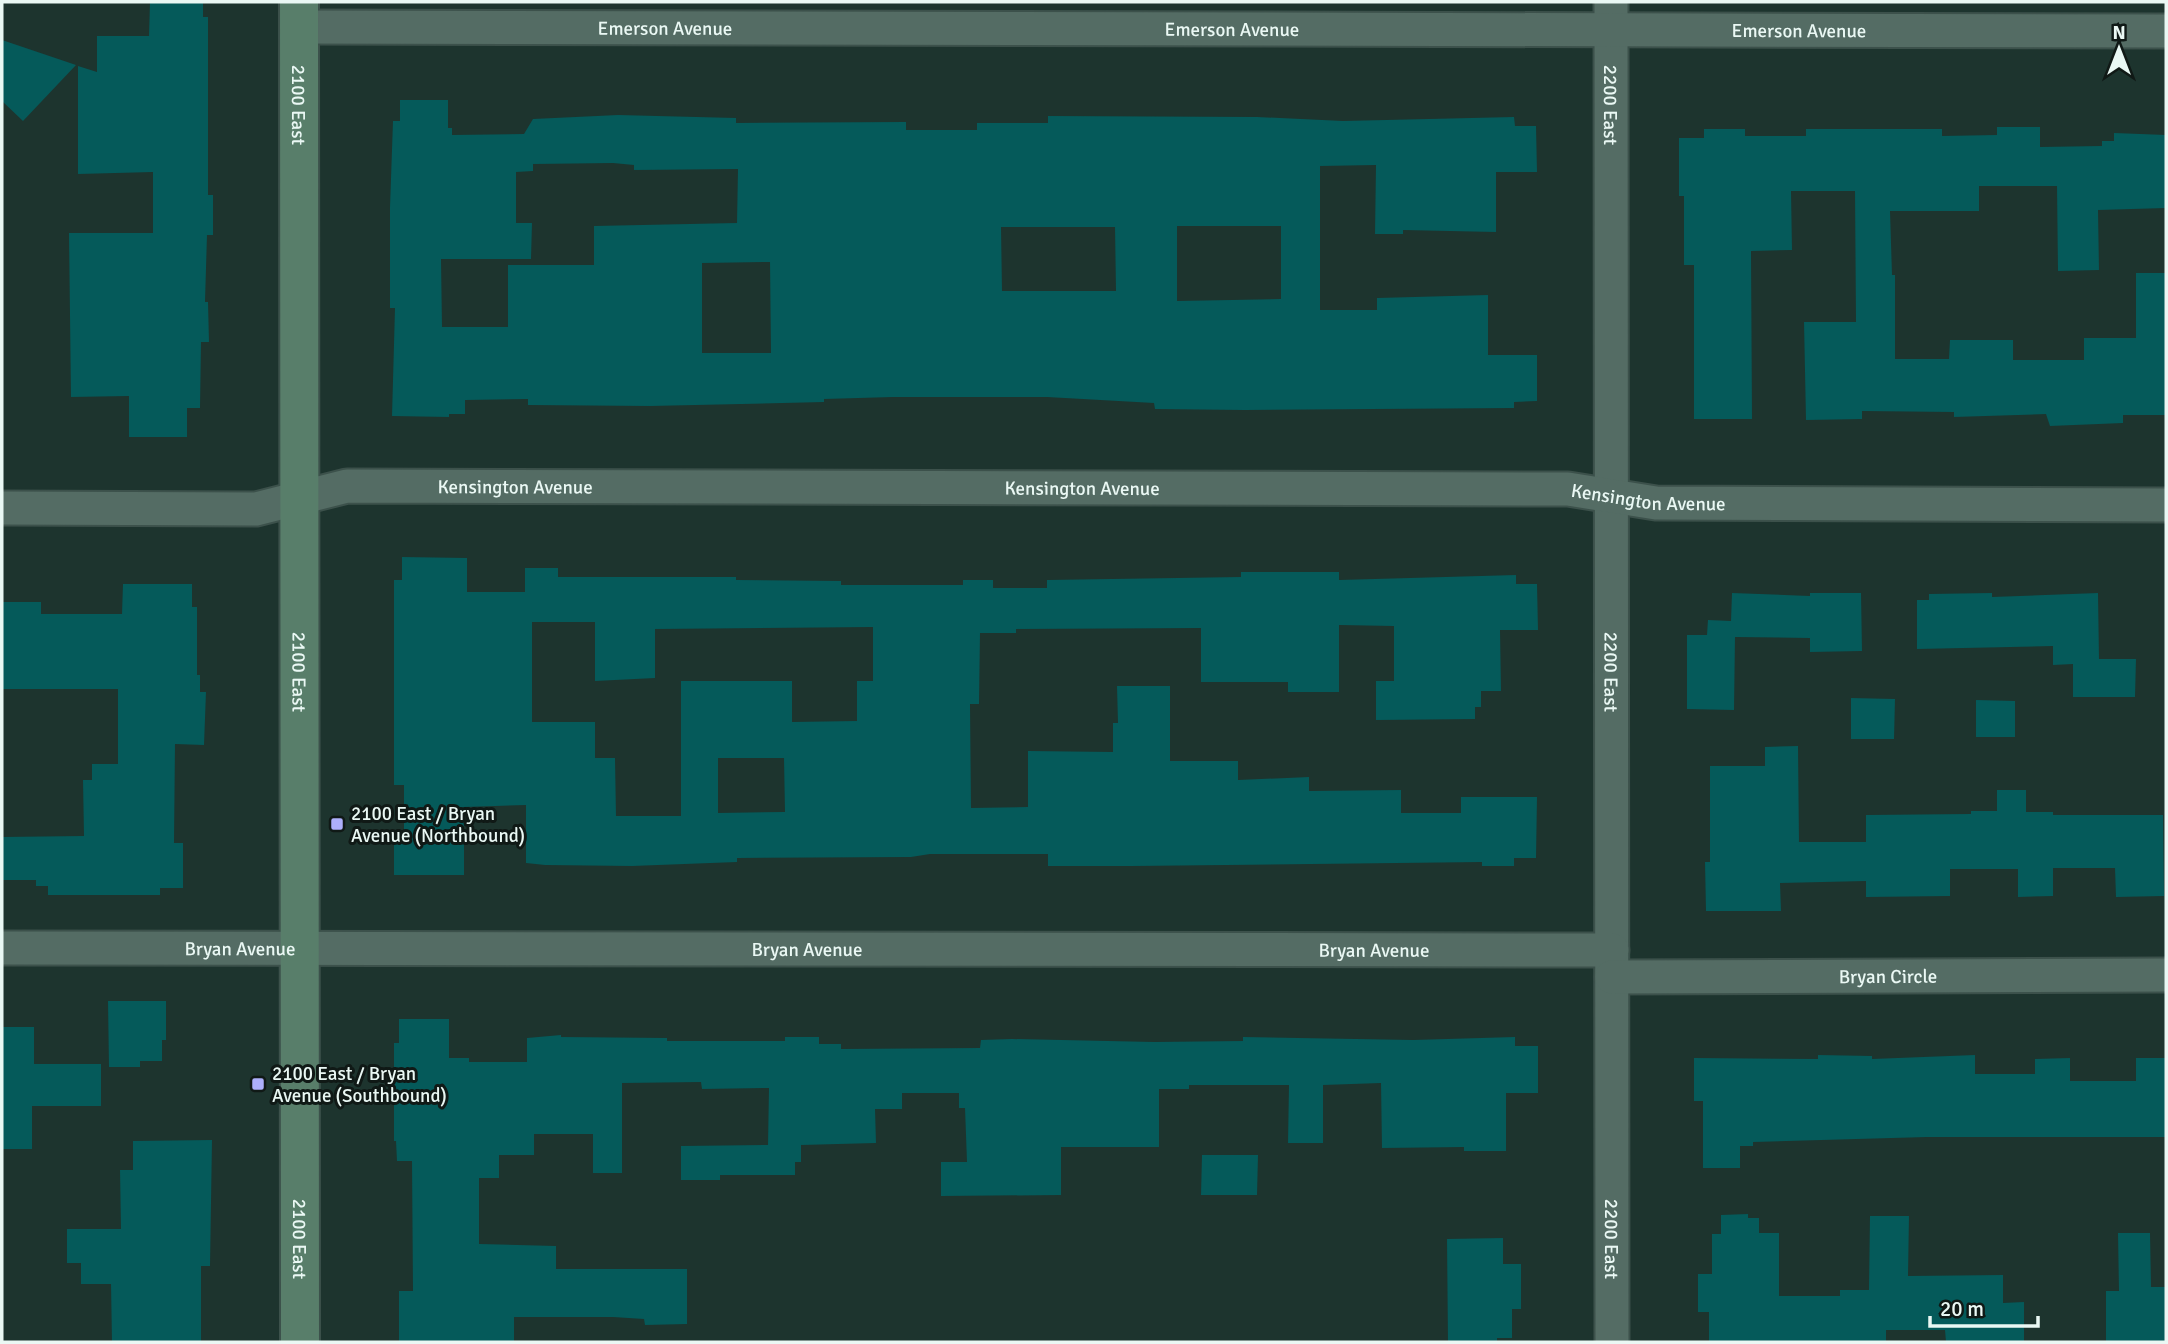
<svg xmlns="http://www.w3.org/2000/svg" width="2168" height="1344" font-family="Signika,sans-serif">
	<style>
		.building { fill: #055a5a; fill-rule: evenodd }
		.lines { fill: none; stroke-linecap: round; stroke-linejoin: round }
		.street-casing { stroke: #3c514b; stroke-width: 37 }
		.secondary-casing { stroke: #3c514b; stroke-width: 42 }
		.street { stroke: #546c64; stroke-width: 33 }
		.secondary { stroke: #587e6a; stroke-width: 38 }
		.poi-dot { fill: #adaffb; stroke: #101916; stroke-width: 2.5 }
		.labels { text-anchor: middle; stroke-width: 6; stroke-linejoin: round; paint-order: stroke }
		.street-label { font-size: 19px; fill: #eaf8f4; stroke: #101916 }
		.poi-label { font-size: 19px; fill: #eaf8f4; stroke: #101916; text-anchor: start }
	</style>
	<rect width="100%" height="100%" fill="#1d342e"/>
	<g class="building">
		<polygon points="150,2 203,2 203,17 208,17 208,195 213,195 213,235 207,235 205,302 208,302 209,342 201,342 200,408 187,408 187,437 129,437 129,396 71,397 69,233 153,233 153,172 78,174 78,66 97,72 97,36 149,36"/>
		<polygon points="2,40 76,65 23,121 2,101"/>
		<path d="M400,100H448V128H452V135L524,134L533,119L618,115L736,118V123L906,122V130H977V123H1048V116L1257,117L1343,121L1514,117L1515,126H1536L1537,172H1496V232L1403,230V234H1375L1376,165L1320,166V310H1377V298L1488,295V355H1537V401L1514,402V408L1245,410L1155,409L1154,403L1047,397H893L824,399V402L650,406L528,405V399L465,400V414H449V417L392,416L395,308H390V207L393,121H400ZM613,163L634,165V170L738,169L737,223L594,226V265H508V327H442L441,259H531L532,223H516V172L533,171V164ZM1177,226H1281V299L1177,301ZM1001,227H1115L1116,291H1002ZM770,262L771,353H702V263Z"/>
		<polygon points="1997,127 2040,127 2040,147 2102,146 2102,141 2114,141 2114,133 2166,135 2166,208 2098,210 2099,270 2058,271 2057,186 1979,186 1979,211 1890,211 1892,275 1895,275 1895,359 1949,359 1950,340 2013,340 2013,360 2084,360 2084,338 2136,338 2136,273 2166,273 2166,415 2123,415 2123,423 2050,426 2046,414 1954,417 1954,412 1862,411 1862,419 1806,420 1804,322 1856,322 1855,191 1791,191 1792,250 1751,251 1752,419 1694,419 1694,265 1684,265 1684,196 1679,196 1679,138 1704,138 1704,129 1745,129 1745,136 1806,136 1806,129 1942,129 1942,136 1997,135"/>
		<path d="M402,557L467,558V592H525V568H558V577H736V580L841,581V585H963V580H993V588H1047V580L1241,577V572H1339V580L1516,575V584H1537L1538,630H1500L1501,691H1481V707H1475V719L1376,720V681H1394V626L1339,625V692H1288V682H1201V628L1016,629V633H980L979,704H970L971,808L1028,807V751L1113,752V723H1118L1117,686H1170V761H1238V780L1309,777V791L1401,790V813H1461V797H1537L1536,858H1514V866H1482V862L1133,866H1048V854H930L911,857L737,858V862L632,866L545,865L526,863V805L464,807V875H394V840L404,839V785H394V580H402ZM532,622H595V681L655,678V629L873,627V681H857V721L792,722V681H681V816H616L615,758H595V722H532ZM718,758H784L785,812L718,813Z"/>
		<polygon points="123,584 192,584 192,607 197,607 197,675 200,675 200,692 206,692 204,745 175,744 174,843 183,843 183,888 160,888 160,895 48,895 48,886 36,886 36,880 2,880 2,837 84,836 83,780 92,780 92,764 118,764 118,689 2,689 2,602 41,602 41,614 122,614"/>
		<polygon points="1732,593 1810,596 1810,593 1861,593 1862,651 1810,652 1810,638 1735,637 1734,710 1687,709 1687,635 1707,635 1708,620 1731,621"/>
		<polygon points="1992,593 1992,597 2098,593 2099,659 2136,659 2135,697 2073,697 2073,664 2053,665 2053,646 1917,649 1917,600 1929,600 1929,594"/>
		<polygon points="1851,698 1895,699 1894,739 1851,739"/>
		<polygon points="1976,700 2015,701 2015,737 1976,737"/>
		<polygon points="1798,746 1799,842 1866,842 1866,815 1971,814 1971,811 1997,811 1997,790 2026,790 2026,812 2053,812 2053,815 2163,815 2164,896 2116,897 2115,868 2053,868 2053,896 2018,897 2018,869 1950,869 1950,896 1866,897 1866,881 1780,883 1781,911 1706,911 1705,862 1710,862 1710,766 1765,766 1765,747"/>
		<polygon points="108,1001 166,1001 166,1040 162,1040 162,1061 140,1061 140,1067 109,1067"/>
		<polygon points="399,1019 449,1019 449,1058 469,1058 469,1062 527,1062 527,1038 561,1035 561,1037 667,1038 667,1041 785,1041 785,1037 819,1037 819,1044 841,1044 841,1049 980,1048 981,1040 1012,1039 1154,1042 1243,1041 1243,1037 1413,1040 1515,1037 1515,1046 1538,1046 1538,1093 1506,1093 1506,1151 1464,1151 1464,1147 1382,1148 1381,1083 1323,1085 1323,1143 1288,1143 1289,1085 1189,1085 1189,1089 1159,1089 1159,1147 1061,1147 1061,1195 941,1196 941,1162 967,1162 965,1108 959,1108 959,1093 902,1093 902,1109 875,1109 876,1143 801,1145 801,1162 795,1162 795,1175 720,1175 720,1180 681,1180 681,1146 768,1145 769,1088 702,1089 701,1082 622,1083 622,1173 593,1173 593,1134 534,1134 534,1155 499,1155 499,1178 479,1178 479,1244 556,1246 556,1269 687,1269 687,1324 645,1325 644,1319 613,1317 514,1317 514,1342 399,1342 399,1291 413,1291 412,1161 397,1161 396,1141 394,1141 394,1043 399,1043"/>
		<polygon points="2,1027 34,1027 34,1064 101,1064 101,1106 32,1106 32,1149 2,1149"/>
		<polygon points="1818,1055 1872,1056 1872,1059 1975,1055 1975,1074 2035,1074 2035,1059 2070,1058 2070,1081 2136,1081 2136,1058 2166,1058 2166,1137 1927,1137 1753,1142 1753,1146 1740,1146 1740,1168 1703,1168 1703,1101 1694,1101 1694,1058 1818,1059"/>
		<polygon points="212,1140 210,1266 201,1266 201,1342 112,1342 111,1284 81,1284 81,1263 67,1263 67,1229 121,1229 120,1170 133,1170 133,1141"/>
		<polygon points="1202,1155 1258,1155 1257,1195 1201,1195"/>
		<polygon points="1748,1214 1748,1218 1759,1218 1759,1233 1779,1233 1779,1296 1840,1296 1840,1290 1869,1290 1870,1216 1909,1216 1908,1276 2003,1275 2003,1303 2024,1302 2024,1342 1946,1342 1945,1330 1886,1330 1886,1342 1709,1342 1709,1312 1698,1312 1698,1274 1712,1274 1712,1234 1721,1234 1721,1215"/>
		<polygon points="2118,1233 2150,1233 2151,1287 2166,1287 2166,1342 2106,1342 2106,1291 2119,1291"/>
		<polygon points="1503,1238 1503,1264 1521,1264 1521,1309 1512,1309 1512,1338 1497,1338 1497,1342 1448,1342 1447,1239"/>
	</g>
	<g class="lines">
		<g class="street-casing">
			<g id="street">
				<path id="s1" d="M1611,2L1612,1342"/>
				<path id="s2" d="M299,27L2166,31"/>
				<path id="s3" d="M2,508L256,509L347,486L1568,489L1656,503L2166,505"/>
				<path id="s4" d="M2,948L1612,950"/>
				<path id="s5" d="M1612,977L2166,975"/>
			</g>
		</g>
		<g class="secondary-casing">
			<g id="secondary">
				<path id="s6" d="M299,2L300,1342"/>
			</g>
		</g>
		<use href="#street" class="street"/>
		<use href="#secondary" class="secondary"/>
	</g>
	<g class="poi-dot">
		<rect x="330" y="817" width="14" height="14" rx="3.5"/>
		<rect x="251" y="1077" width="14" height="14" rx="3.5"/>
	</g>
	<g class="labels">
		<g class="street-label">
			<text dy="7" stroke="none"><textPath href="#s2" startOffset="366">Emerson Avenue</textPath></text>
			<text dy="7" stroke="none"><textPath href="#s2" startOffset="933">Emerson Avenue</textPath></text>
			<text dy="7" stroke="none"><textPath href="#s2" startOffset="1500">Emerson Avenue</textPath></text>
			<text dy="7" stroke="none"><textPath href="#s6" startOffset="103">2100 East</textPath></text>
			<text dy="7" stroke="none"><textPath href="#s1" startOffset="103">2200 East</textPath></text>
			<text dy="7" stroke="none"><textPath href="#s3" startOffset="516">Kensington Avenue</textPath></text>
			<text dy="7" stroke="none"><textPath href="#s3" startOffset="1083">Kensington Avenue</textPath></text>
			<text dy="7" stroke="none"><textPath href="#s3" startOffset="1650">Kensington Avenue</textPath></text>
			<text dy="7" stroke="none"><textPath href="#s6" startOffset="670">2100 East</textPath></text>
			<text dy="7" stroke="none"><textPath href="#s1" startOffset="670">2200 East</textPath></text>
			<text dy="7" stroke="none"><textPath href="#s4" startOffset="238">Bryan Avenue</textPath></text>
			<text dy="7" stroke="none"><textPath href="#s4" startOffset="805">Bryan Avenue</textPath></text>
			<text dy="7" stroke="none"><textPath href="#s4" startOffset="1372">Bryan Avenue</textPath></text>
			<text dy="7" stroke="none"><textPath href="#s5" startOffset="276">Bryan Circle</textPath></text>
			<text dy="7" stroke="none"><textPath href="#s6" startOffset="1237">2100 East</textPath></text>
			<text dy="7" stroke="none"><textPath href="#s1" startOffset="1237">2200 East</textPath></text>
		</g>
		<g class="poi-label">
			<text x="351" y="820">2100 East / Bryan<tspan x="351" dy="22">Avenue (Northbound)</tspan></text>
			<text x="272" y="1080">2100 East / Bryan<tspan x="272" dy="22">Avenue (Southbound)</tspan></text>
		</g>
	</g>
	<rect width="2168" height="1344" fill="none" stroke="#eaf8f4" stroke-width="7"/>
	<g transform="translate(2119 49)" stroke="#101916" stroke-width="5" paint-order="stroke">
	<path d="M0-5L12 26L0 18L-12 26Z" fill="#eaf8f4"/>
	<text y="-10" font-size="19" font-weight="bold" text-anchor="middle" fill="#eaf8f4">N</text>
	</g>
	<path d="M1930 1316v10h108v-10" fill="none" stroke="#eaf8f4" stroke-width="3.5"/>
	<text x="1940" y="1316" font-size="21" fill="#eaf8f4" stroke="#101916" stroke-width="5" paint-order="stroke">20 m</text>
</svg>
